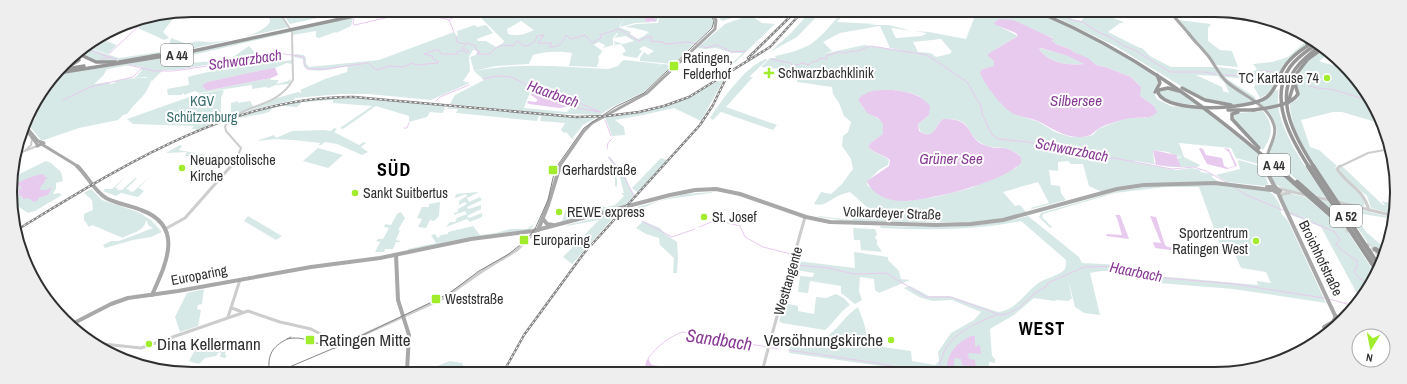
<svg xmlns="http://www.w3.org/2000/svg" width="1407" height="384" font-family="'Archivo Narrow',sans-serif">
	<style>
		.green { fill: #d7e9e7; fill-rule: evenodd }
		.water { fill: #e8caee; fill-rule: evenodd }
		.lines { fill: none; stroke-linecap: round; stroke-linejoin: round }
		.stream { stroke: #e8caee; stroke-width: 1 }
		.highway-tunnel { stroke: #d6d6d6; stroke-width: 4.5; stroke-dasharray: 4.5 2; stroke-linecap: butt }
		.minor-far1 { stroke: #cdcdcd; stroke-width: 2 }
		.minor { stroke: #cdcdcd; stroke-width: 3 }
		.major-far1 { stroke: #a8a8a8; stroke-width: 3 }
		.major { stroke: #a8a8a8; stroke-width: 4 }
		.highway-far1 { stroke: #979797; stroke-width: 3.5 }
		.highway { stroke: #979797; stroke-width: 4.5 }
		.tram { stroke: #858585; stroke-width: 1 }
		.rail-casing { stroke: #858585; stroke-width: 2.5 }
		.rail { stroke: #fff; stroke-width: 1; stroke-dasharray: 2.5; stroke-linecap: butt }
		.poi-dot { fill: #a2ec2e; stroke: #fff; stroke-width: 1.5 }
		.labels { text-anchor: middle; stroke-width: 4; stroke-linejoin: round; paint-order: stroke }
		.shield { fill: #fff; stroke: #6e6e6e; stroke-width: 1 }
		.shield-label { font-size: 13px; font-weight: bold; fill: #303030 }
		.poi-label { font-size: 14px; fill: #303030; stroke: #fff; text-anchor: start }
		.park-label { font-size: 14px; fill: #3b6e6e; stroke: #fff }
		.street-label { font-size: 14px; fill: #303030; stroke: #fff }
		.water-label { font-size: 15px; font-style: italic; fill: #883a96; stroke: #fff }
		.near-poi-label { font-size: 17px; fill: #303030; stroke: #fff; text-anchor: start }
		.district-label { font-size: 18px; font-weight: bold; letter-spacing: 1px; fill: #000; stroke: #fff }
		.near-water-label { font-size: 18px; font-style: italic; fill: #883a96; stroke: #fff }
		.rim { fill: none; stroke: #303030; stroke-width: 2 }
	</style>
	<rect width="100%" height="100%" fill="#fff"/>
	<g class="green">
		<path d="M253,10H277L289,27L195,48L114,61H96L75,53L85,47L119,58L173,50L169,46L171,38L187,44C197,39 205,43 215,42C231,40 261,36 270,22L269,16H256Z"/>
		<polygon points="280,10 350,11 290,24"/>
		<polygon points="378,11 389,11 353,18 351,26 336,33 335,32 319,38 316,37 316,31 293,35 293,30"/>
		<path d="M477,11H602L614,16L619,12L625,15L632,13L628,11H644L639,15L633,16L639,18H644L647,22H653L651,12H655L659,17L656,22L635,23L620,27L624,19L619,27L631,32L630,34L638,39L644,36L649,32L634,28L625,27L636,24L658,23L660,15L656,12H708L714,23L711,28L673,64L640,61V58L644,52L648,55L654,51L644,46L639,49L642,51L637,58L624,56L622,54L626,51L621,44L615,45L614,41L623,44L634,41L626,36L614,38L618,34L617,33L613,38V45L603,48L605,45L598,42L594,45L601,50H605L601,51L602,52L598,57L599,60L597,67L569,66L572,53C560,51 546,51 533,55L529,64L496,66L474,71L470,57L476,55L477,51L473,50L469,57L470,71L463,81L470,83L431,100L368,94H342L295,98L294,100L263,107L237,116L277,98L298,92L302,93L300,90L325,79L347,72L348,66C336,68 314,75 304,67L303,59L294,57L295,54L304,55L306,58V63L309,67L379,60L454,32L458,37L457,31L475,25L477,27L486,25L493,33L477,39L478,41H486L496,47L503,43L504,41L476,13ZM521,21L534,30C526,34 517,37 508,34L507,29Z"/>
		<polygon points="714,12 745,12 747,13 722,21"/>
		<polygon points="810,12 821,12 797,37 770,52 791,33"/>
		<path d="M842,12H845L837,22L877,24L869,25H889L912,31L929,32L966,39L976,13H1037L1075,29L1127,57L1156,77L1158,83L1153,91L1157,99L1171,106L1204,109L1261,156L1262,165L1236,158L1231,148L1179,143L1184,157L1200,165L1198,167H1170L1135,161L1134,162L1176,170L1192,168L1201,170L1200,172L1213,174L1212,177L1219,182L1158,183L1102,192L1089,186L1083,164H1071L1068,161L1058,162V171L1049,170L1051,185L1060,186L1061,193L1066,200L1032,209L1030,208L1049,203L1038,182L1003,192L1015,206L1020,205L1026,212L1006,218L978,223L848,221L819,217V216L851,220L861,216L858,211L868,208L850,192C846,193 841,194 838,196C829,200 825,207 814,204L821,192L831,194L842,184L853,169L851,159L842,146L843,136L848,132L851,122L844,116L839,103L833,94L832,87L797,82L798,71L761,67L770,58H776L775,56C814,48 817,41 842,12ZM995,24C1015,27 1035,29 1053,38L1050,40L1056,44L1072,50L1073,52L1096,65L1108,68L1131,77L1139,85L1140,96L1154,106L1146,118H1128L1113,123L1098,129L1093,135L1083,137H1071L1055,132L1039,122L1015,114L1009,110L1001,103L983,69L994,67L995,64L990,53L1018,36ZM880,26L890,48L905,51L864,45L823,54L832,51L823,42L840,33ZM891,28L927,33L922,36L896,38ZM941,39L952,52L949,54L936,57L931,53L918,52L913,42ZM893,90L911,93L919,96L929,115L918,124L920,131C935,141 934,126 943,119C975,118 963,132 981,143C995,152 1004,142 1021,157L1016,168L971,188L935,197L905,201L890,199L868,186L867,182L879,170L888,165L889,160C882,154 874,154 868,146C872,141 878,139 883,134V124C876,113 866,117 860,102L876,91ZM1153,150L1168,152L1180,158L1178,153L1181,158H1178V166L1156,164L1154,162Z"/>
		<polygon points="177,13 163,32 169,38 164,40 138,28 148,19"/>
		<path d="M1047,13H1061L1073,19L1081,21C1089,11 1114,16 1124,23H1120L1108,32L1140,48H1142L1150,56L1171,67H1214L1218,74L1253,102L1232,105L1212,101L1189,91L1117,47ZM1196,75L1218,76L1225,83L1229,93L1223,91L1222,87Z"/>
		<polygon points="750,15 762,23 775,24 725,72 722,72 743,53 732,53 716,48 705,49 697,48 725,24"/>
		<polygon points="1178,20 1211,24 1208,28 1208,41 1220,50 1232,51 1238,67 1216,65"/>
		<path d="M290,31L291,32L184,57L179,64L213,61L233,57L249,46L258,56C238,61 221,62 200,66C186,68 178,71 163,70L152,81L146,77L135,78L142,70L140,69L142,67L130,65L107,69L103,76L94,84L109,82L110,84L115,83V81C125,78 136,78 148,78L151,81C146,97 136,101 127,114L123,115L118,120L79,128L44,140H41L31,128L30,123L36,118L34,115H32L31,109L57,74L172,57Z"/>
		<path d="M1297,33L1305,38L1308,43L1283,65L1278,76L1274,77L1276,79C1272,91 1274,91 1260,98L1254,87L1256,83L1254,79L1224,77L1255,97L1256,100C1241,94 1225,81 1217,67C1223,68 1229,68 1234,69C1243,71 1249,76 1257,69L1253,64L1272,62L1288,57L1304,43V40Z"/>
		<polygon points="106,41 117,45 108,54 93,49"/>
		<path d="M1040,48L1069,56L1084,64C1069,66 1048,63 1039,49Z"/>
		<path d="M1324,49L1329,54L1319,61C1325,64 1341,66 1343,68C1356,76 1366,90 1372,104H1365L1379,123L1342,112H1333L1301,120L1310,147L1319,150L1337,166L1335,168L1339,174L1360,191L1365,202L1364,207L1338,201C1320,174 1290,137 1290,103L1298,99C1300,92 1297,89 1296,83C1295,70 1315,55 1324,49Z"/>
		<path d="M766,59L767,60L749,77H753L726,107L777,125L773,130L721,112L713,120L710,118C720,102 747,64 766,59Z"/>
		<path d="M292,60V64L287,63L275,68L207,82L203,88L210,90L271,78L270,80H279L276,84C280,83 287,82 291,79L290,84L276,85L269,88L265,87L252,89V85L199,93L195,91L184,95V93L181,95H168L167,89L189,85L188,77C222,67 257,65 292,60Z"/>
		<path d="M624,60L661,64L657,68L662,64L673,65L644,92L612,107L600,115L544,113L450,104L455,95L484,80L474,71C519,62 563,67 608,69L618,66L622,61ZM531,89L548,96L575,103L567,112L524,108Z"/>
		<path d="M725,77L701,121L674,108L643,115L615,120L624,127L625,135L612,136L605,117C650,113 686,101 725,77Z"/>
		<polygon points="1167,89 1180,92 1199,105 1172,103 1159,94 1161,90"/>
		<polygon points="222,90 224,91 221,98 221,118 215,121 215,123 195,131 196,129 191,129 194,126 133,124 127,119 198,94"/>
		<polygon points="1276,90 1278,90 1278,105 1264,108 1258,102 1271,95"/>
		<path d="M333,98H354L445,106L443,113L430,112L427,117L409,122V116L376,106L343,129L340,128L372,106L333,103V100L302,102L297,107L282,106L273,108L269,112L262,114L239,118L229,124L232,120C264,107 298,101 333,98Z"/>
		<polygon points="238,101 238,103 250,101 254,107 235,114 226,114 231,113 231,103"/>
		<polygon points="448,107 596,118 583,125 572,139 566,132 564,133 561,130 565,123 540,121 541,116 539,116 537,121 456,113 458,109 447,109"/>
		<path d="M1278,107C1285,141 1307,169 1326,197L1313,195L1269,154C1270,148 1273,144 1275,139C1280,128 1273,118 1266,110Z"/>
		<path d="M1263,111C1274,126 1273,134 1263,150L1236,124L1233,117L1237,113Z"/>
		<path d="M334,128L337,129L334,132L359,145L364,142L366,143L361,147L368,152L362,155L337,144L325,142L321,145H319L320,143C299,141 279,137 259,141V140L274,135L276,138L292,131L324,130L331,131Z"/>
		<polygon points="180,145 182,146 179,150 211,156 209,157 185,156 187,152 166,153"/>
		<polygon points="318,148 343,155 328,168 303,161"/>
		<path d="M608,157H610L626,178L629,187L635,195L625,205L562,221L567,207H607L615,205L624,196L621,193H624L618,170L612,171L617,179V187L615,186V178C611,173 606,169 612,164Z"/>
		<polygon points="661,158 667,160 638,193 632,188"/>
		<polygon points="1239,160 1263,167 1268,184 1264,186 1227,182 1216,175 1240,169 1238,161"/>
		<polygon points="46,161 51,163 61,172 63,181 56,183 56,189 53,193 54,194 59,193 62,195 35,211 28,213 13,203 11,178"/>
		<path d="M1266,161L1301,192C1275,188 1274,187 1266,161Z"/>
		<polygon points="1341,167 1343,167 1383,205 1385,205 1381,201 1394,204 1394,215 1371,208 1367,196 1341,174 1339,169"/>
		<polygon points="125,177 115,188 118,188 117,190 122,190 135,178 137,178 126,189 130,190 129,191 133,192 148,178 139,188 144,191 138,197 121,193 116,196 103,191 105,189 112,189"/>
		<path d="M1192,184L1224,185L1267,190C1274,194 1282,204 1281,213L1288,221L1326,303L1233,289L1159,283C1132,279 1119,266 1090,273L1100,315L1084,313L1075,307L1068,279L1072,299H1070L1069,301L1056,300L1055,301L1034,298L1014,315L990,329L992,356L995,359V363L989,362L990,372H898L881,369V366L789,353L790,345L827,347L829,335C840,326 846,315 858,307L864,323L869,345L911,351L912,361L935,365L939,361L938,352L951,333L974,320L981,312L952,300L932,301L919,297L904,288L910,286L929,296H950L998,312C1016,311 1026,291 1040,282C1047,278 1057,276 1063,271C1066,269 1066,264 1066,260L1021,221C974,231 929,230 881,228L880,226C930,227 979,229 1028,216L1079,257L1082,263L1122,265L1153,276L1181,278L1258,285L1257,281L1271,283L1266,272L1241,268L1232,247L1220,245L1199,187H1165L1115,193L1043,214L1042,217L1052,227L1050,228L1039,217L1041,213L1118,191L1160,185Z"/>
		<path d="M91,189L102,200L138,212L151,220L162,232L151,237L133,240L105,248L103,245L111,241H119L153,228L149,226L146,220C144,233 131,232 123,238L92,225L89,227L84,220V214L93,210L92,200L84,193Z"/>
		<polygon points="479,192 467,198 469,202 480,197 482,200 467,207 469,209 481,205 481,209 467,216 469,218 482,213 482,217 470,222 467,219 446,227 450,222 455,222 457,218 467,214 465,211 454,215 454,213 458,212 458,209 467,204 465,202 459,205 459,201 467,196 466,194 455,198 456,194"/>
		<polygon points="712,192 711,193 675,198 659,201 638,210 637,207 684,194"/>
		<polygon points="1288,193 1306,197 1333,221 1318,199 1328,201 1376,275 1373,283 1360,299 1321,227 1289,214 1282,198 1283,194"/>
		<polygon points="440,202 439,216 434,221 430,220 426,228 418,227 422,219 417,218 422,207 429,207 429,204"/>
		<polygon points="1342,205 1394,218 1394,219 1362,214 1357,215 1357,217 1366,232 1386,249 1383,256 1380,257 1382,259 1381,262"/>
		<polygon points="401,212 405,218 398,230 400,230 396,240 400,241 400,242 396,242 393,249 385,249 384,252 375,252 380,242 376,241 378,239 383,239 389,228 384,227 385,224 391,225 397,214"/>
		<polygon points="616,213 609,217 613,218 572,264 563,257 599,220 567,226 567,225"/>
		<polygon points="248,216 282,236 276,240 244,221"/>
		<polygon points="539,216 530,230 408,251 408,249 436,243 431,235 435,234 438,238 441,235 448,234 448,232 473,226 480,235 496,233 510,229 527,229 536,222 537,217"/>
		<polygon points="643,221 660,228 665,234 677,242 678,257 677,273 673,273 674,258 660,245 659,238 646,234 636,228"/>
		<polygon points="853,228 875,229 877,234 875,238 877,240 877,244 882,252 861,250 860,240 854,240"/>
		<polygon points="854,252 888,257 888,260 899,271 901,279 910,280 879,293 875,290 874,279 860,277 859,291 862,300 855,304 841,293 841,286 810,281 808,293 798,292 800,276 813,277 814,273 796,270 797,261 855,268"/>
		<polygon points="204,289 202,304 198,305 197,309 201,310 198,326 180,332 175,317 187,293"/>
		<path d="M836,294L844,298L850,305C840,311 834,323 825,330L782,323L779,321L784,303L798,306V311L814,314L816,297L826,298Z"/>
		<polygon points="212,338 218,338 220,349 226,349 225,355 227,356 225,358 220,357 221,352 218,353 216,356 205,358 199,364 189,361 200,341 208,340"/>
		<polygon points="450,361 462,363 466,371 432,371 437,366"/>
	</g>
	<g class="water">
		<polygon points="644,11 651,12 653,14 652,17 657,17 655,19 656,21 647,22 644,18 636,18 632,15 623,15 622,13 620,12 629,12 635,16"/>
		<path d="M999,19L1013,20L1048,36L1054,39L1051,40L1056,44L1072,50L1073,52L1088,58L1096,65L1108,68L1131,77L1141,87L1140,96L1154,106L1157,112C1150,121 1137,116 1126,119C1118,121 1104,125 1098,129C1091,134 1092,136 1082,137C1066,138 1054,130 1040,122C1032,118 1022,117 1014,114C1003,109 983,83 980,72L983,69L994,66V61L988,56V54L1018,36L1016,33L996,25L994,23ZM1041,48L1068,56L1084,64C1069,66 1048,63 1039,49Z"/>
		<polygon points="273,68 275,68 278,75 271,78 210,90 206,90 202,86 207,82"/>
		<path d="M893,90C908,92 921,94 930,106L929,115L918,124L919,131C935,141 934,126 943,119C976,118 965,138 984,145C1001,152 1003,142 1021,157V163C1001,183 933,199 906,201C892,202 872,196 867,181L889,166L890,160C883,154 874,154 868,146C872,141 878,138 883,134V124L878,118L867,113L858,100L862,95H864C871,89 884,90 893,90Z"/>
		<polygon points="531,92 564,101 569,103 571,106 559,108 529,104 527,103 528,101 536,102 538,100 531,95"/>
		<polygon points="1200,148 1203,149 1206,155 1222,158 1224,166 1228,168 1235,166 1229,152 1224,148 1229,149 1237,166 1227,169 1207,164 1199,149"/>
		<polygon points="1153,150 1176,155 1181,167 1156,165"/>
		<path d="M43,174L45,177H48L44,181L45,182L41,186L40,190H47L52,187L48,195L38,198V200L34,202L28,198L23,199L22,196H18L20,194L17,192L22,187L17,186L18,183C24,179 36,175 43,174Z"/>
		<polygon points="1115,215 1120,215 1129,239 1106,236 1107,234 1122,235 1117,218"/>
		<polygon points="1150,216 1156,217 1165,245 1168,247 1182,249 1182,247 1188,248 1189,250 1186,252 1155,248 1153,242 1161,243"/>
		<path d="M971,336H975V347H977V345L980,346L981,354L968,353L969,359L975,360L976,367L962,365L961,359L954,358V367L947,366C948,352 959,341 971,336Z"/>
		<polygon points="647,359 652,365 666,367 665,371 630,371 633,368 644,370"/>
	</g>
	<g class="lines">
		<g class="stream">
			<polyline points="321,10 316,13 314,18 352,11"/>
			<polyline points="419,12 449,20 454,32"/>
			<polyline points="1058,13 1072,20 1083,22 1096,31 1112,38 1126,47 1133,49 1170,72 1204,72 1216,74"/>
			<polyline points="668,15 681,12"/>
			<polyline points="660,16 667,15"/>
			<polyline points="655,17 659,16"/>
			<polyline points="354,18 353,24 355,25 414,11"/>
			<polyline points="449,20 464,11"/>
			<polyline points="456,37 457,42 465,44"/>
			<polyline points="700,45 706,48 717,45 732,52 746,51"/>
			<polyline points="84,48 117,60"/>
			<polyline points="109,54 146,19"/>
			<polyline points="101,59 112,57"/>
			<path d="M771,59L790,63L793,66L803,63L809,65L812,62L818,61L819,58L827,59L826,56L839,52L847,53C851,50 853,52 857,51C862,50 866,47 871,46L927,55L967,82L981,106L982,114L992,135L998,139L1028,142L1087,154L1101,159L1114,158L1172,169L1194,167L1206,171L1228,183"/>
			<polyline points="66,64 71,63"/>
			<path d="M129,65L155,71H173L242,61L256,57H268L279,53L304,57V64L307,69H325L368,63L376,70L390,66L403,67L413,63L416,65L438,63L439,62L433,59L432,56L424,54L434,50H439L441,54H458L457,52L461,50L467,53L469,51L462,48L467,43L476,46V50L480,52L477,54H490C496,46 503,44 513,46L517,41L524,46C531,45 535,44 537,36L544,35L538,43H552L549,47C560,47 562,44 566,35L571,39L585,35L592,43L601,38L600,35L619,29L639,41L647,37H652L650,41L663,42L665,44L688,42L697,44"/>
			<polyline points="1223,75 1251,76 1262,71 1273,72"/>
			<polyline points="483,79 497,76 511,77 546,94 577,102 600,112"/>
			<path d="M1309,86C1318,89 1325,88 1334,90C1346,93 1357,98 1370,100"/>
			<polyline points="63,100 90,87 133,77 142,68"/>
			<polyline points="436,101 440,97 469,85"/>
			<polyline points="572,107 599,112"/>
			<polyline points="605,120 611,136"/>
			<polyline points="404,128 407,128 409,123"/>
			<polyline points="607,149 608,143 612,139"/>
			<polyline points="609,157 624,176 634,196"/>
			<polyline points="1234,187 1246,195 1283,210"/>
			<polyline points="635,209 640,214"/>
			<path d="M1288,212L1335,232L1340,240L1336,244L1338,247L1357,261V266L1354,272C1359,280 1365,282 1373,283"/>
			<polyline points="642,221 672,237 695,229"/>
			<polyline points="699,227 716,220 740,226 745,237 763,247 791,254 790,264"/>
			<polyline points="796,265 829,268 854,274 886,273 926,297 950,297 1000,315 1007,314 1019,308 1035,293 1047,286 1048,283 1084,267 1120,266 1154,277 1234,284 1324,298"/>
			<polyline points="1329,299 1354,306"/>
			<polyline points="788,350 877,363 920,372"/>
			<path d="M649,362L648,358C658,346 668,337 683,332L778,349"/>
			<path d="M929,372L939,367C941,363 941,358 943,354C952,333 976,323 996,315"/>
		</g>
		<g class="highway-tunnel">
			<polyline points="1334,215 1344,223"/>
			<polyline points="1336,220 1351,233"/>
			<polyline points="1366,244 1382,257"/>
		</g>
		<g class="minor-far1">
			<polyline points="26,150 31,145 32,139"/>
			<polyline points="17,154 37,146"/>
			<path d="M230,167L236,160L241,148L226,131L225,126C243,102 275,110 293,80L292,32L278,10"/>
			<polyline points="1339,167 1368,153 1390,149"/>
		</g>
		<g class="minor">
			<path d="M1340,166L1337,169C1348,186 1363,188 1369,210"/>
			<polyline points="1280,189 1306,195"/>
			<polyline points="1315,197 1330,200"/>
			<polyline points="1281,198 1282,194 1290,193"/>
			<polyline points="1338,202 1394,216"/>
			<polyline points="167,228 185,218 231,166"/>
			<polyline points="232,308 242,312"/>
			<polyline points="228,317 240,280"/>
			<polyline points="94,343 141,348 248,311 280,322 311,329 328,338 334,348 442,299 484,270 517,250 537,230"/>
			<polyline points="769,345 805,217"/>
			<polyline points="762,369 778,372"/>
			<polyline points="762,372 768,349"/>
		</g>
		<g class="major-far1">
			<polyline points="1171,13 1190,35"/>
			<polyline points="1199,13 1273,23"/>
			<path d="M1189,34C1195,42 1203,49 1209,57C1215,65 1219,75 1227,82C1243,96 1267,103 1274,125C1278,139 1264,152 1266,167"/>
			<polyline points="26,123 28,132 37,144"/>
			<polyline points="27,128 38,141 44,143 37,146"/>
			<polyline points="43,145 79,167"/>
			<polyline points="559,167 584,131 592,123 647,93 715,29 716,20 711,12"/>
		</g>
		<g class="major">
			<path d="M77,166C88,176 93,190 106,198C117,204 129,205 141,210C185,226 166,264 152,295"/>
			<polyline points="1266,166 1269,176 1275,187"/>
			<polyline points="1267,187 1275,187 1280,191 1276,192 1270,188"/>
			<polyline points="1278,193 1339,324"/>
			<polyline points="543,219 547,224 553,225"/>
			<polyline points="538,230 548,205 560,166"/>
			<polyline points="396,255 398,300 409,335 407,371"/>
			<polyline points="72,324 111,304 128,298 178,291 311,267 380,258 471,239 533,231 670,195 695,190 716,189 740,194 806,217 830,222 936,225 971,224 1003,220 1117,189 1144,185 1215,183 1271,190"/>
			<polyline points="1324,327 1333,322 1336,316"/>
			<polyline points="1325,327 1333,330"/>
		</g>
		<g class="highway-far1">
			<path d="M1041,13C1130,51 1203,103 1276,167"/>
			<polyline points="1300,34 1308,40 1307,45"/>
			<polyline points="73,54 81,55 96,62 116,62"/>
			<polyline points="119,62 159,55"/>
			<polyline points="68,67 79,60 78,57 74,56"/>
			<polyline points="61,70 84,66"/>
			<polyline points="58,73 184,53 377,11"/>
			<polyline points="1182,88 1205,100 1231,105"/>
			<path d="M1179,91L1168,88L1159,90L1158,93C1168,114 1250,110 1267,97C1276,90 1277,80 1282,71C1289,57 1303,48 1316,41"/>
			<polyline points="1155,92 1160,83 1157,75"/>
			<polyline points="1288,103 1297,73 1308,59 1323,48"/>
			<polyline points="1228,110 1254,110"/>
			<path d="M1253,110C1266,108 1291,106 1298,94L1295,84L1296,76"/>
			<polyline points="1238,112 1232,114 1232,119 1259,148"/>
			<path d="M1309,167C1291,139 1268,99 1290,67C1297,57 1308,50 1318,43"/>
			<path d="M1314,167C1296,139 1273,99 1296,68C1303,59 1312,52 1321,45"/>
		</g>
		<g class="highway">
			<polyline points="1275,166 1336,220"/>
			<polyline points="1308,166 1377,271"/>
			<polyline points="1313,166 1379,266"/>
			<polyline points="1297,182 1334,215"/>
			<polyline points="1375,249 1383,254"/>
		</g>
		<g class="tram">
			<path d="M287,339C304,334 318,347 335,347"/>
			<path d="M274,371L269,367C268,350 277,344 291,337"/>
			<polyline points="280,371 346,343 436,300 451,292 479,271 509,254 526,240 535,229 548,200 555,169 584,128 615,107 644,93 712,28 714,21 708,12"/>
		</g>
		<g class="rail-casing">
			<g id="rail">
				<polyline points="748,58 795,12"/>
				<path d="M15,231C118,169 229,96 354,97L576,117L607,116L639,112L664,106L689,97L770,47L802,12"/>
				<polyline points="504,371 524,335 584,253 700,125 713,105 727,76"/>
			</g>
		</g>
		<use href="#rail" class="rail"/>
	</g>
	<g class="poi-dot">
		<rect x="669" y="61" width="10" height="10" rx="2"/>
		<path d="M767 67h4v4h4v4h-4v4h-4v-4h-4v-4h4z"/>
		<circle cx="1327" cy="78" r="4"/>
		<circle cx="182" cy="168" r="4"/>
		<rect x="548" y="165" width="10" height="10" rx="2"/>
		<circle cx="355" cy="193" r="4"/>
		<circle cx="559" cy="212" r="4"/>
		<circle cx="704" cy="217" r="4"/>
		<rect x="519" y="235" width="10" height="10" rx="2"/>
		<circle cx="1256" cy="241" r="4"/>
		<rect x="431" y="294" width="10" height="10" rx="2"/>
		<rect x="305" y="335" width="10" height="10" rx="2"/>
		<circle cx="891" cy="340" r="4"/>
		<circle cx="149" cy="344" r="4"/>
	</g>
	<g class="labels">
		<g class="shield">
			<rect x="161" y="44" width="32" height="22" rx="3"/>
			<rect x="1258" y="154" width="32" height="22" rx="3"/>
			<rect x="1330" y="205" width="32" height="22" rx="3"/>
		</g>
		<g class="shield-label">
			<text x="177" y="60">A 44</text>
			<text x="1274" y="170">A 44</text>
			<text x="1346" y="221">A 52</text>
		</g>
		<g class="poi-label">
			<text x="683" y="63">Ratingen,<tspan x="683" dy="16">Felderhof</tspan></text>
			<text x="778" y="78">Schwarzbachklinik</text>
			<text x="1319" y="83" text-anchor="end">TC Kartause 74</text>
			<text x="190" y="165">Neuapostolische<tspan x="190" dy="16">Kirche</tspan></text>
			<text x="562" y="175">Gerhardstraße</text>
			<text x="363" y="198">Sankt Suitbertus</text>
			<text x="567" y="217">REWE express</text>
			<text x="712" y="222">St. Josef</text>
			<text x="1248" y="238" text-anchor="end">Sportzentrum<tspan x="1248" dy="16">Ratingen West</tspan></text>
			<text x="533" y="245">Europaring</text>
			<text x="445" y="304">Weststraße</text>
		</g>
		<g class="park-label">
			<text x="202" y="106">KGV<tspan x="202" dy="16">Schützenburg</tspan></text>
		</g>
		<g class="street-label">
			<text transform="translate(892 213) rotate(2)" y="5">Volkardeyer Straße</text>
			<text transform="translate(1321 258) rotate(64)" y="5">Broichhofstraße</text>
			<text transform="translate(199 275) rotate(-11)" y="5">Europaring</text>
			<text transform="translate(788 281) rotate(-74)" y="5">Westtangente</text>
		</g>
		<g class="water-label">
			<text transform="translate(245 60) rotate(-8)" y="5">Schwarzbach</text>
			<text transform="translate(553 94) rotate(20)" y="5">Haarbach</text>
			<text x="1076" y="106">Silbersee</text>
			<text transform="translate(1072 150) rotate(11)" y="5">Schwarzbach</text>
			<text x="951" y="164">Grüner See</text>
			<text transform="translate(1136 272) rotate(11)" y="5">Haarbach</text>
		</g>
		<g class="near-poi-label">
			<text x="319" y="346">Ratingen Mitte</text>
			<text x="883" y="346" text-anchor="end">Versöhnungskirche</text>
			<text x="157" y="350">Dina Kellermann</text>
		</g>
		<g class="district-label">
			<text x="394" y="176">SÜD</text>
			<text x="1042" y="335">WEST</text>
		</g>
		<g class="near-water-label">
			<text transform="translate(719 340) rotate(8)" y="6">Sandbach</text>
		</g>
	</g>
	<path d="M0 0H1407V384H0ZM192 17H1215A175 175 0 0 1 1390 192V192A175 175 0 0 1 1215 367H192A175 175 0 0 1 17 192V192A175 175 0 0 1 192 17Z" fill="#eee" fill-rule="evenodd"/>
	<path class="rim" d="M192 17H1215A175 175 0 0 1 1390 192V192A175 175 0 0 1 1215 367H192A175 175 0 0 1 17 192V192A175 175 0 0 1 192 17Z"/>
	<g transform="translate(1371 348) rotate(190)"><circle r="19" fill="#ffffff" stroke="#acacac"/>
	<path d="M0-3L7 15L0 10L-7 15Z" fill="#a2ec2e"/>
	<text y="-6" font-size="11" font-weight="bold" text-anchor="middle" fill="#303030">N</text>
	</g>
</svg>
